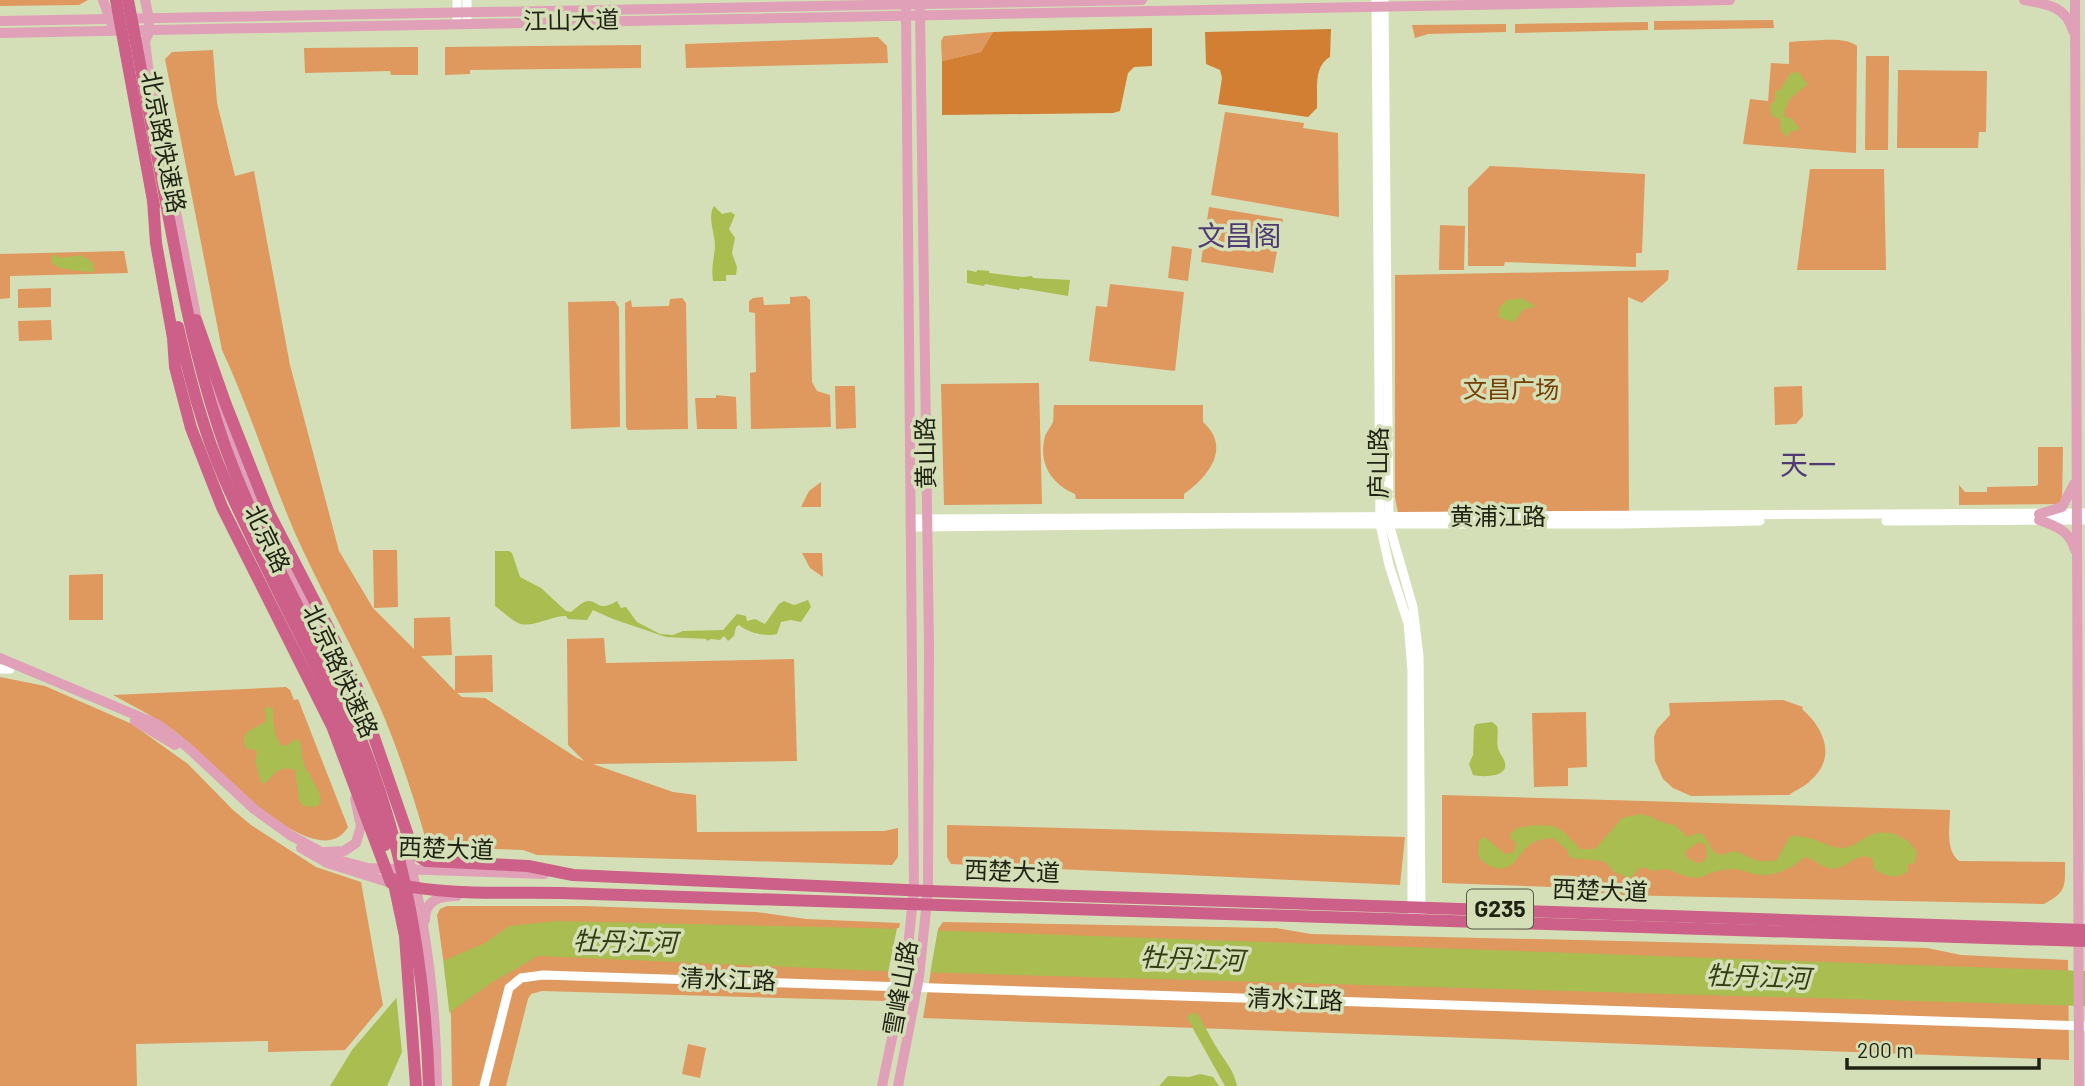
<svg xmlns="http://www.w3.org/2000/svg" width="2085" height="1086" font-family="Barlow,'Noto Sans SC',sans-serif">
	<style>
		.green { fill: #df985e }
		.forest { fill: #d27e33 }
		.water { fill: #a9bd51; fill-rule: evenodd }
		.pier { fill: #d5dfb7 }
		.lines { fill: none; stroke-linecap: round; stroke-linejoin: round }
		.minor { stroke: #fff; stroke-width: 9 }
		.major { stroke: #e0a0b8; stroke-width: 10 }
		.highway { stroke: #cc6088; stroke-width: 12 }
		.labels { text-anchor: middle; stroke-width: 7; stroke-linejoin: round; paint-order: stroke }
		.shield { fill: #d5dfb7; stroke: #565b44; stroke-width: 2 }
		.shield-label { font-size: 23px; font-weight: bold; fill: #1f2213 }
		.street-label { font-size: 24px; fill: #1f2213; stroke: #d5dfb7 }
		.park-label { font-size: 24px; fill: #753e02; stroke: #d5dfb7 }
		.water-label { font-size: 26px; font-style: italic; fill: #353e11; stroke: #d5dfb7 }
		.quarter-label { font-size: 28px; fill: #4f3975; stroke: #d5dfb7 }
	</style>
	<rect width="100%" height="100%" fill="#d5dfb7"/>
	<g class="green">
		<polygon points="0,0 88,0 79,5 0,6"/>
		<polygon points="1773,20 1774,28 1654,30 1654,21"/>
		<polygon points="1648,22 1648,30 1515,33 1515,24"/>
		<polygon points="1506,24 1506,32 1428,34 1415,38 1412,25"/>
		<polygon points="993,32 981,52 942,61 941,41 944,36"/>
		<polygon points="878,37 887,46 888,63 686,68 685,44"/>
		<path d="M1801,41C1816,41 1845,36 1857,46L1856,153L1743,144L1750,99L1768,101L1771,63L1789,64V42Z"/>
		<polygon points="641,45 641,68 470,70 470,74 445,75 445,47"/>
		<polygon points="418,47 418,75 391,75 390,71 305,73 304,48"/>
		<path d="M213,50L217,103L235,176L254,171L290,365L339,551L373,608L414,649V618L450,617L452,655L421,656L455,691V656L492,655L493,692L457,693L462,697L485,698L577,758L584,761L568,745L567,639L604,638L606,663L794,659L797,761L593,764L673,792L696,795L697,832L884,831L898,828V857L892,865L537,855L523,850L438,847L431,846L426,840C413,795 398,749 379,705C353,647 321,591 295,533C269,473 250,410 222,350L165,59L172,52Z"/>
		<polygon points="1866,56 1889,56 1888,150 1865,150"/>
		<polygon points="1898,70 1987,71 1986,132 1979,132 1978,148 1897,148"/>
		<polygon points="1225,112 1304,123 1303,128 1338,133 1339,217 1211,195"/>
		<polygon points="1490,166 1645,174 1642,253 1636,253 1636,267 1505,262 1504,266 1468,266 1468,188"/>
		<polygon points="1810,169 1884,169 1886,270 1797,270"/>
		<polygon points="1209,207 1283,219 1273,273 1201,262"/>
		<polygon points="1440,225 1465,226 1464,270 1439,270"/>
		<polygon points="1172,246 1192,249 1188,281 1168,278"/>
		<polygon points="124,251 128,273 10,276 10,298 0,299 0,254"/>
		<polygon points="1669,270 1668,280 1642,303 1628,297 1629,512 1398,513 1395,497 1395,275"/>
		<polygon points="1110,284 1184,292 1175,371 1089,361 1096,306 1107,307"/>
		<polygon points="51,288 51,307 18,308 18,289"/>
		<polygon points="763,297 764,305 790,304 790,297 806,296 810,300 812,382 817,391 830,395 831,427 751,429 750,373 756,372 755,313 749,312 749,301 753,298"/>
		<polygon points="682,298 686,303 688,429 628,430 626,427 625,303 631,300 632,307 669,306 670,299"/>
		<polygon points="615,301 619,308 620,427 571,429 568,302"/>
		<polygon points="51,320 52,340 19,341 18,321"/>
		<polygon points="1039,383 1042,504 944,505 941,384"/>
		<polygon points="835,386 855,386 856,428 836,429"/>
		<polygon points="1802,386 1803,416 1796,424 1775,425 1774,387"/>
		<polygon points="716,395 736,397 737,429 697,429 695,398 716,398"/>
		<path d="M1054,405H1203V422C1232,448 1208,477 1184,494V499H1076L1075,494C1051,484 1038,463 1045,436C1047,431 1051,427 1053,422C1054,417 1053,410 1054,405Z"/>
		<polygon points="2038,447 2063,447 2062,504 1959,505 1959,485 1965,492 1987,492 1987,487 2035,486 2038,485"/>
		<polygon points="821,482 821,507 801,507 809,491"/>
		<polygon points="373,550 397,550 398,607 374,608"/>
		<polygon points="802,553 822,553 823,577 810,568"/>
		<polygon points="103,574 103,620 69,620 69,575"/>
		<polygon points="0,677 45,686 132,724 188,764 232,809 251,825 316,867 361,882 383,1005 345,1050 268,1052 268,1041 136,1044 137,1086 0,1086"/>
		<path d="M286,687L290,690L294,700L298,699L348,827C317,880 208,760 182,737C162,720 136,708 113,695Z"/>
		<path d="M1783,700L1803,707L1802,709C1824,728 1837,757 1811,780C1805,787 1795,790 1789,795L1691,796L1673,788L1663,779L1655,761L1654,737L1657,729L1670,715L1669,703Z"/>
		<polygon points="1586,712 1587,767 1568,768 1568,786 1534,787 1532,713"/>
		<path d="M1442,795L1950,810C1950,827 1945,850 1959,861L2065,862C2065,886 2067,892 2044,904L1617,895L1554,887L1442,883Z"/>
		<polygon points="947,825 1405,837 1400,885 951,864 947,857"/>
		<polygon points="447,906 583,906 756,912 806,919 900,923 886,1001 542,991 531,994 528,999 506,1086 452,1086 451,1016 437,915 440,909"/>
		<polygon points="943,922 1276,928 1311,934 1927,948 1961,955 2068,960 2069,1060 923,1018 938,929"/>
		<polygon points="688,1044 706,1048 700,1078 682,1074"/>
	</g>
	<g class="forest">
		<polygon points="1152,28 1152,66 1134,67 1128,73 1120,111 1113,113 942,115 942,61 981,52 993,32"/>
		<path d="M1331,29L1330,57C1313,67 1318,89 1317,108L1308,117L1218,104L1222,78L1220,70L1206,64L1205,32Z"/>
	</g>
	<g class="water">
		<polygon points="1798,72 1808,84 1790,99 1784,112 1785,117 1791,118 1799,128 1799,130 1789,132 1788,138 1781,131 1780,119 1771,116 1770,106 1775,100 1775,91 1780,90 1790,73"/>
		<path d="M714,206L722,214L731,212L735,215L729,229L735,238L732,253L737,267L736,275H726V281H713C711,268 714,259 715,246C715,233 707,217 714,206Z"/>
		<path d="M56,254L59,258L81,255L93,262L94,272C81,271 61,271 52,263L51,257Z"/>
		<polygon points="967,270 976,272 978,270 989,271 989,273 1023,277 1032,276 1033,278 1070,280 1068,296 1020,288 1019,290 985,284 984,286 967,283"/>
		<polygon points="1521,298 1536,306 1523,310 1514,322 1499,318 1499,308 1507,300"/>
		<path d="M495,551H509L512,553L520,577L541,588L566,611L571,612C575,609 582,602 587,601C599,600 597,613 617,601L621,608L626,607L637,622L660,634L673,635L683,631L723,630L737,614L746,616L747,621L755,619L765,624L779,604L784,601L794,605L808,600L811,607L801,622L791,620L781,622L777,634C765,637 749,633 739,625L736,627L734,636L728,641L724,636L720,640L711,639L707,641L706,639L666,637L613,619L593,610L587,620L568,619L566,616C550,616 531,629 518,623C510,619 502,611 495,606Z"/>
		<path d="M265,707L273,708C273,721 273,736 282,746L288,745L295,739L299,740C303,749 301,756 304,764C309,777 320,788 321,802L316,807L303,806L299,801L295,770C280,765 275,773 265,783H261L255,761L257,754L255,750L246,748C238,731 255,729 266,721Z"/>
		<path d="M1492,722L1497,726C1499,733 1496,741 1498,748C1499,753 1504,758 1505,763C1508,778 1482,777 1473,775L1469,764L1473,755L1474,727L1476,724Z"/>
		<path d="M1641,814C1655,817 1661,824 1675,825L1687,837L1699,833L1704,835L1713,851L1720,855L1735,851L1758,861H1774L1778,858L1789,837C1808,832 1822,846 1841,848C1850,848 1858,842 1866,837C1886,827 1905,834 1917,852L1915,863L1908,864V871C1898,880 1884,876 1874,869L1873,859C1856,851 1852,865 1837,868C1824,871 1817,860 1805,857C1792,869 1772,878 1754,874C1746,872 1740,869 1732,869C1700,870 1707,888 1668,869L1651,871L1647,868H1640L1628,880L1624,876L1614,872L1604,861L1570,858L1567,850L1553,838C1548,839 1541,839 1536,841C1518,849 1515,877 1490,866C1484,863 1481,861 1478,855L1479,840L1485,837L1505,854L1514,852L1516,843L1511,839L1510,834L1517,828L1535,825L1553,826L1563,831L1580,849H1595L1622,818ZM1699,842L1706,845L1707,857L1701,863H1697L1686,857V851Z"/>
		<polygon points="555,921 867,928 2085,971 2085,1006 881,971 538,956 491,983 421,1033 402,1052 387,1086 330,1086 352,1050 398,996 440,962 485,943 509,926"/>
		<path d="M1191,1013L1198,1014C1204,1024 1209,1035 1215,1045C1223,1059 1234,1069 1237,1086H1225L1187,1018Z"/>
		<polygon points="1200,1074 1213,1077 1219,1086 1159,1086 1168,1076 1189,1077"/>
	</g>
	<g class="pier">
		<polygon points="897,928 938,929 930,974 888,973"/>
		<polygon points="443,959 450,1018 402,1052 396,994"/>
	</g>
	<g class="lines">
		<g class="minor">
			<polyline points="1376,0 1380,524 1389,565 1408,623 1412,670 1412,911"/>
			<polyline points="1384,0 1389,524 1413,607 1419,656 1421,912"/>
			<polyline points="467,18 467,0"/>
			<polyline points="457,19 457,0"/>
			<polyline points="912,519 2085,513"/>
			<polyline points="1886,521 2085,520"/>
			<polyline points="912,527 1231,524 1622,524 1760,521"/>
			<polyline points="0,669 10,669"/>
			<polyline points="484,1086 509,988 521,978 543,975 2085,1026"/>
		</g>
		<g class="major">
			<polyline points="103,0 112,25"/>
			<polyline points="145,0 149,19 149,32 145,41 148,66 198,326"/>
			<path d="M2024,0C2047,4 2066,6 2073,31"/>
			<polyline points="2075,0 2079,1086"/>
			<polyline points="0,21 1142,0"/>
			<polyline points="0,33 1730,0"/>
			<path d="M209,372C244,498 312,610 366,729"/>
			<polyline points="2039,514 2062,507 2074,484"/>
			<path d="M2039,520C2056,526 2070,531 2075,550"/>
			<polyline points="0,658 157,724 186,746 254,809 290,835 334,859 368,868 544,874"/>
			<polyline points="135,721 175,745"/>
			<path d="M403,836C426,917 436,1002 437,1086"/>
			<polyline points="301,848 327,863 391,883"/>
			<polyline points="325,852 344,851 356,843 361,826 355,799"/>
			<path d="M425,920C425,900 439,896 457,896"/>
			<polyline points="882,1086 905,976 914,889 906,10"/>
			<polyline points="898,1086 919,977 928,891 929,648 920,10"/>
		</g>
		<g class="highway">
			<polyline points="116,0 154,206"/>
			<path d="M128,0C141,69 154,138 167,208C181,283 195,357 219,429C253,533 312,625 355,725C403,839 425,962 429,1086"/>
			<path d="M153,200L156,243L173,338L175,367L191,428L222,507L332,726L391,883C447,896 505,892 561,893L2085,941"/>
			<polyline points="196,320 226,405 268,511 332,635 358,691"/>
			<path d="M178,327C190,379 203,431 225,480C278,602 351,715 385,845"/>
			<polyline points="356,685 414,853 426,861 528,866 573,875 928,891 2085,930"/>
			<polyline points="393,879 405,936 416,1086"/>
		</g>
	</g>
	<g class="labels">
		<rect class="shield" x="1467" y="889.5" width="66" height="39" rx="5"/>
		<g class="shield-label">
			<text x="1500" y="917">G235</text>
		</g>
		<g class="street-label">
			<text transform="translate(571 21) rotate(-1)" y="8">江山大道</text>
			<text transform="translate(163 142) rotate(79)" y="8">北京路快速路</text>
			<text transform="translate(926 453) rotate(-91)" y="8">黄山路</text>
			<text transform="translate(1379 463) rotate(-90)" y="8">庐山路</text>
			<text x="1498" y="525">黄浦江路</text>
			<text transform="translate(267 539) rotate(64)" y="8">北京路</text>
			<text transform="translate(340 671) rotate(65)" y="8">北京路快速路</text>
			<text transform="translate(446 849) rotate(2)" y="8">西楚大道</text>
			<text transform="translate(1012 872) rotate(2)" y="8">西楚大道</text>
			<text transform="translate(1600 891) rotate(2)" y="8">西楚大道</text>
			<text transform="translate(728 980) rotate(2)" y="8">清水江路</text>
			<text transform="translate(901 988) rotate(-80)" y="8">雪峰山路</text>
			<text transform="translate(1295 1000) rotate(2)" y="8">清水江路</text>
		</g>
		<g class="park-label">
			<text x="1511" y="398">文昌广场</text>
		</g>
		<g class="water-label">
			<text transform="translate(625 942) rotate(1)" y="9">牡丹江河</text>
			<text transform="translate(1192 959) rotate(2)" y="9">牡丹江河</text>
			<text transform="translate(1758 977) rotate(2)" y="9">牡丹江河</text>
		</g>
		<g class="quarter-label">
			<text x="1239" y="246">文昌阁</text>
			<text x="1808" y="475">天一</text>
		</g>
	</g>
	<path d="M1847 1058v10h192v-10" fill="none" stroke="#1f2213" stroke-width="3.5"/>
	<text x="1857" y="1058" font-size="21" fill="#1f2213" stroke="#d5dfb7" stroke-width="5" paint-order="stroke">200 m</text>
</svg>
